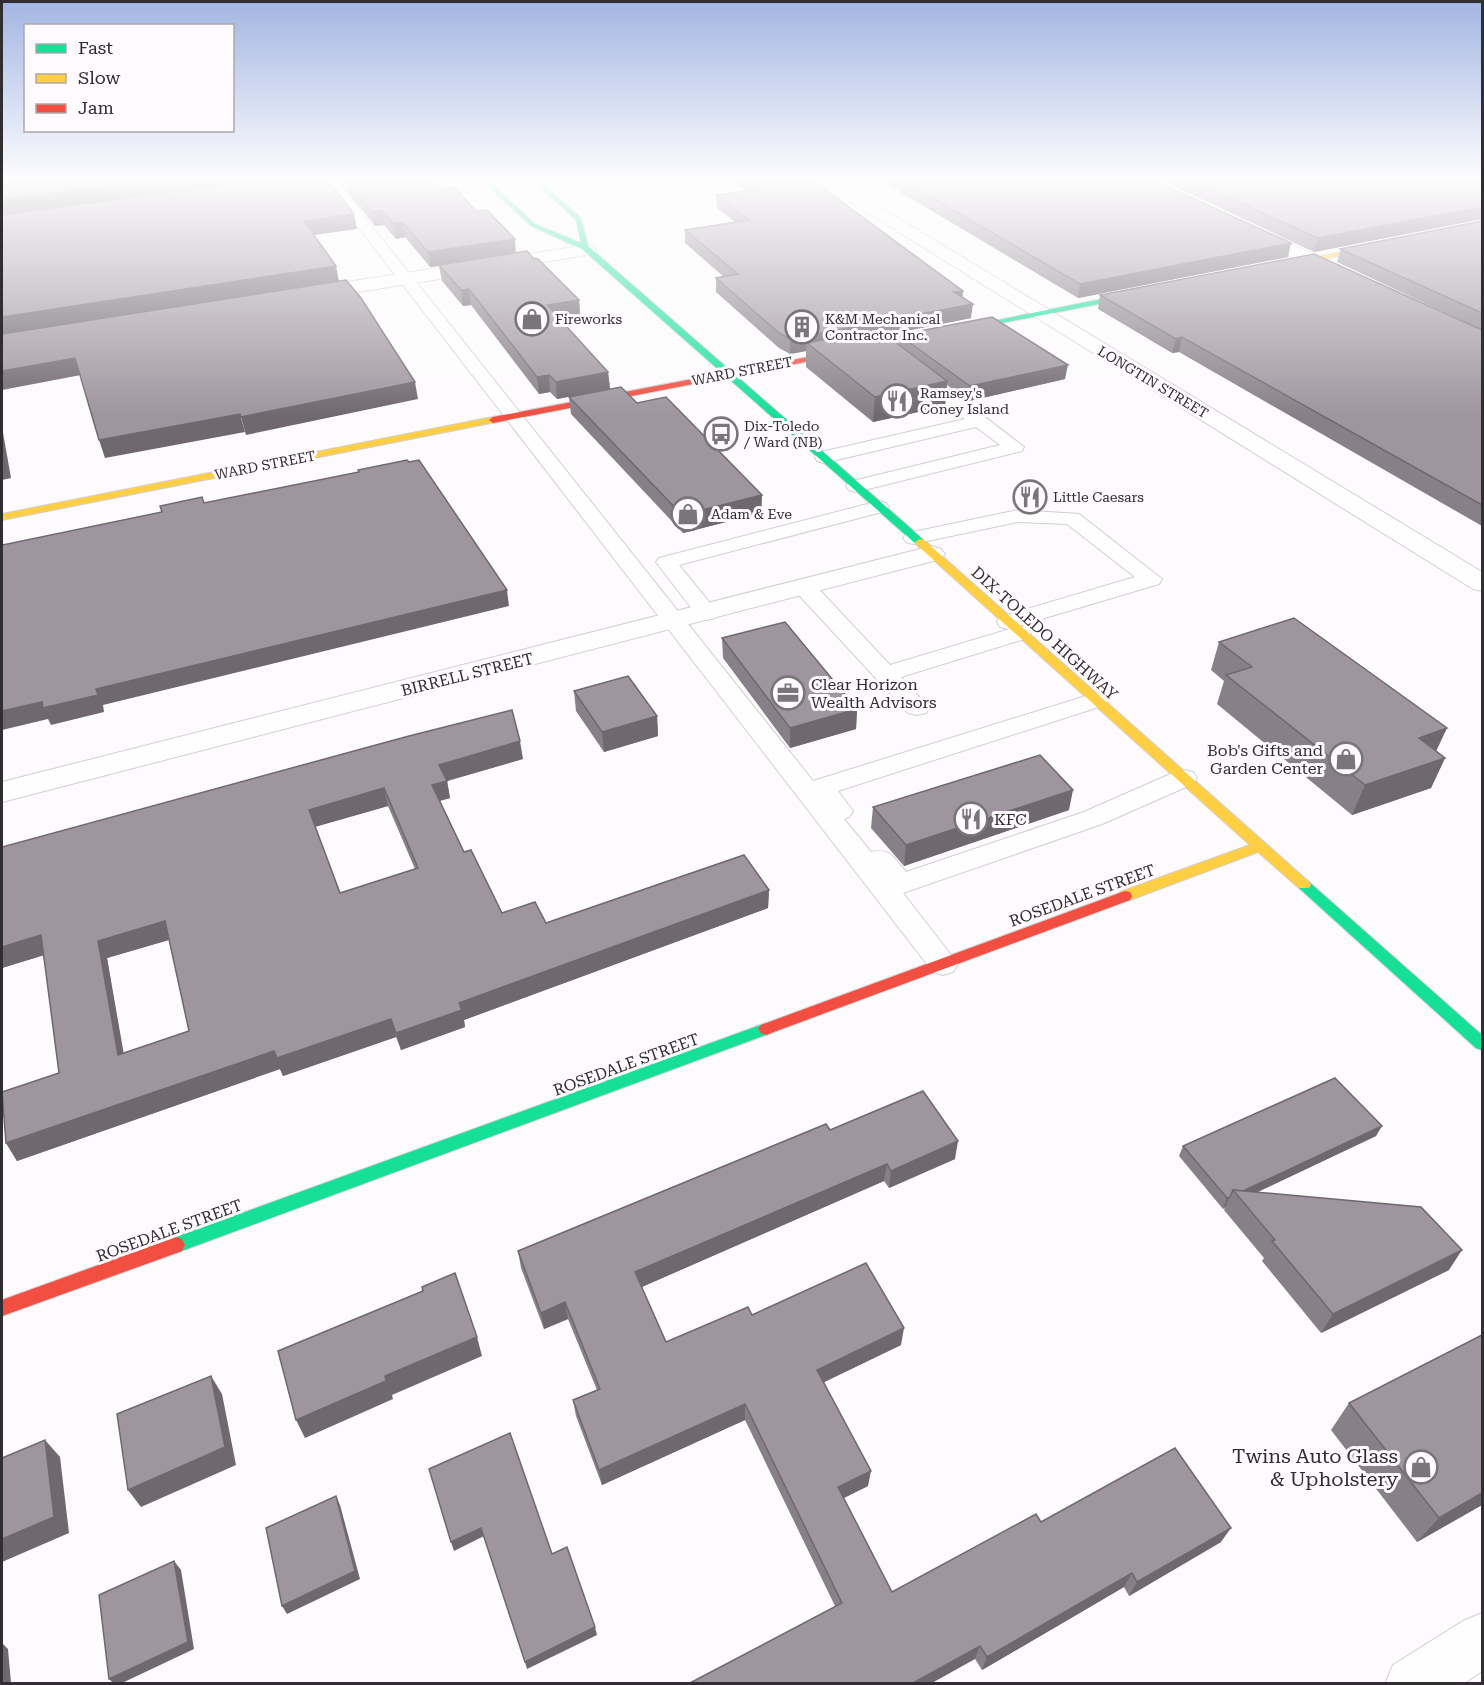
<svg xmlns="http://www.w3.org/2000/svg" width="1484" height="1685" font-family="'Roboto Serif',serif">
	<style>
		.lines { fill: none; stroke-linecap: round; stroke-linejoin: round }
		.lane-casing { stroke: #d2cfd2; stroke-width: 2 }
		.street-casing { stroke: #d2cfd2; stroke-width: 2 }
		.fast-casing { stroke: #d2cfd2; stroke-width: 2 }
		.slow-casing { stroke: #d2cfd2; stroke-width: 2 }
		.jam-casing { stroke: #d2cfd2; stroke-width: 2 }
		.lane { fill: #fffeff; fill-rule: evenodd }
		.street { fill: #fffeff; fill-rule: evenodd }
		.fast { fill: #16e098; fill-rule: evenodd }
		.slow { fill: #ffcf43; fill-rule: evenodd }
		.jam { fill: #f24e42; fill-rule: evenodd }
		.wall { fill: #888088; fill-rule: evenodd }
		.shaded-wall { fill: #6f686f }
		.building { fill: #9e959e; stroke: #6f686f; stroke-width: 1.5; fill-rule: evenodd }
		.labels { text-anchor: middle; stroke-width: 6; stroke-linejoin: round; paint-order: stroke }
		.far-poi-label { font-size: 14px; fill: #312e31; stroke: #fefafe; text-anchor: start }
		.far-street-label { font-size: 14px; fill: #312e31; stroke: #fefafe }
		.street-label { font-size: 16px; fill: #312e31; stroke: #fefafe }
		.poi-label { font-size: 16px; fill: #312e31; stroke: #fefafe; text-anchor: start }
		.near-poi-label { font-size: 20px; fill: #312e31; stroke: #fefafe; text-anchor: end }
	</style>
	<rect width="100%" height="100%" fill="#fdfbfd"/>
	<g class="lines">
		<g class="lane-casing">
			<g id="lane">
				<path d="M322,180H335L813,781L1089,695L1097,693L1105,695L1109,700L1105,705L838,791L853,811L849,817L844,819L871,852C889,847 895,859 906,872L1084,812L1175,772L1184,770L1193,772L1197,778L1193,784L1102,824L903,893L958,964L953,972L943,975L933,972Z"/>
				<polygon points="918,369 924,370 1024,447 1022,451 856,492 849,490 846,486 849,482 1000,445 976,427 824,463 817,461 815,457 817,453 965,419 912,378 910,374 912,370"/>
				<polygon points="879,501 886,503 889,507 886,511 679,565 718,613 715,618 707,620 699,618 656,562 659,558"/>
				<polygon points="1018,510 1079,514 1162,579 1159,584 1008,629 1000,627 997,622 1000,617 1135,577 1067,524 1018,522 913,544 906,542 903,538 906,534 913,532"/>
				<polygon points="805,582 813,583 890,665 1020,626 1028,628 1031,633 1028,638 901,677 929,708 926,713 917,715 908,713 797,593 794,588 797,583"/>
			</g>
		</g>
		<g class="street-casing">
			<g id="street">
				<polygon points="815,180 835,180 1482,572 1482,591 1473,589"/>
				<polygon points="1250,226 1351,271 1354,275 1351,279 1339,279 1244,235 1242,231 1244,227"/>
				<polygon points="587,245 593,246 596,250 593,254 308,300 301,298 299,294 301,290 308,288"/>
				<polygon points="932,546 941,549 945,554 941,559 2,802 2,782"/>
				<polygon points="1482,1613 1482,1671 1463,1684 1385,1684 1393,1665 1463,1621"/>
			</g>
		</g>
		<g class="fast-casing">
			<g id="fast">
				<polygon points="481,180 488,180 535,224 581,243 576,220 532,180 539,180 581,218 588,246 924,540 924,544 916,544 582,249 531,226"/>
				<polygon points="1142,291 1146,293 1145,295 808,361 804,359"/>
				<polygon points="1304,880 1309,882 1482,1035 1482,1050 1476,1048 1299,888 1297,885"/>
				<polygon points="766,1023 771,1025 774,1029 771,1033 176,1253 170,1251 167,1245 170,1239 176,1237"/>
			</g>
		</g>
		<g class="slow-casing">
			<g id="slow">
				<polygon points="1383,243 1386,243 1386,247 1278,268 1274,266"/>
				<polygon points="493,417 497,420 496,422 2,520 2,514"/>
				<polygon points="920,539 924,540 1309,882 1311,885 1309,888 1299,888 1258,852 1130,900 1120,900 1118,896 1120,892 1250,845 916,544 915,542"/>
			</g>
		</g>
		<g class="jam-casing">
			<g id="jam">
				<polygon points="808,357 812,359 811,361 493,423 489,420 493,417"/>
				<polygon points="1125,891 1130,892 1132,896 1130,900 771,1033 766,1035 761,1033 758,1029 761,1025"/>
				<polygon points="176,1237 182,1239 185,1245 182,1251 2,1316 2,1300"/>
			</g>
		</g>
		<use href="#lane" class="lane"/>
		<use href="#street" class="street"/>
		<use href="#fast" class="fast"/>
		<use href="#slow" class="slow"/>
		<use href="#jam" class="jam"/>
	</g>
	<g class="wall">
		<polygon points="337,180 430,180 439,189 516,253 533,258 579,300 580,316 560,320 608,372 610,389 557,399 550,392 539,394 471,305 463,306 442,281 439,266 430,267 405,237 396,239 384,225 375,226"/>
		<polygon points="728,180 812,180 963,298 971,318 886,335 899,345 899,335 1065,379 969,401 947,385 945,406 873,422 806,367 806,351 790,354 779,348 716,292 716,278 724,277 685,243 685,230 735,222 717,208 716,195 745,191"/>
		<polygon points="880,180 1153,180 1288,257 1078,298"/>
		<polygon points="1160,180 1472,180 1482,184 1482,219 1314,252"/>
		<polygon points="1475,180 1482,180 1482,184"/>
		<polygon points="1482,221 1482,330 1337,262 1341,249"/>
		<polygon points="1100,295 1482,330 1482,526 1179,352 1172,353 1098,309"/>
		<polygon points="569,397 637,403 762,495 761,513 683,533 571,414"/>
		<polygon points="722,638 857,709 856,729 790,748 723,658"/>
		<polygon points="1219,642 1436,751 1445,758 1431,788 1352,815 1217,704 1224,681 1211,670"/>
		<polygon points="574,691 657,716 658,736 604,752 576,711"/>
		<path d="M523,759L447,781L450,798L440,801L464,852L502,913L546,923L769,890L768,908L464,1020L465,1027L401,1050L396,1037L283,1076L280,1069L17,1161L6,1143L59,1073L44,955L2,968V847ZM388,806L415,869L340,893L315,827ZM169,940L189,1031L123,1053L107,958Z"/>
		<polygon points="873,807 1069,810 904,866 871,828"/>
		<polygon points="830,1130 955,1159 889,1188 884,1181 642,1287 666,1342 752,1315 901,1345 824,1382 868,1486 843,1498 892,1592 1041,1522 1221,1542 1129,1596 1124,1587 982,1670 975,1659 835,1606 745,1420 602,1485 576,1416 573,1400 597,1390 568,1319 544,1329 521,1268 518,1251"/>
		<polygon points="1376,1136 1257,1192 1449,1270 1321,1333 1262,1261 1264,1258 1224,1210 1225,1207 1223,1209 1179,1156 1183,1146"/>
		<polygon points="1482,1335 1482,1505 1417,1542 1331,1430 1349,1403"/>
	</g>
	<g class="shaded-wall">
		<polygon points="151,180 259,180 2,217 2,200"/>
		<polygon points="1482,207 1482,219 1314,252 1318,238"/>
		<polygon points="382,210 384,225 375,226 372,212"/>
		<polygon points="354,214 357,229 307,236 304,221"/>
		<polygon points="402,222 405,237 396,239 393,223"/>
		<polygon points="515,239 516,254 430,267 428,252"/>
		<polygon points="1291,243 1288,257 1078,298 1080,284"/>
		<polygon points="336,266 339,282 2,336 2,317"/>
		<polygon points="469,289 471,305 463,306 461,290"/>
		<polygon points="963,291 962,305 954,292"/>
		<polygon points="579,300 580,316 549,322 547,305"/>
		<polygon points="973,304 971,318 815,349 807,343 806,351 790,354 790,339"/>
		<polygon points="1182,337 1179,352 1172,353 1176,339"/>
		<polygon points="75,358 81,375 2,390 2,371"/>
		<polygon points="1068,365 1065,379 969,401 970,386"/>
		<polygon points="608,372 610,389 557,399 556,382"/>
		<polygon points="549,375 550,392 539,394 537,377"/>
		<polygon points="947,381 945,406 873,422 875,397"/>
		<polygon points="415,382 418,399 246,435 241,417"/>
		<polygon points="240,414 245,432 105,458 99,440"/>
		<polygon points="2,427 11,478 2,480"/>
		<polygon points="762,495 761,513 683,533 682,515"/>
		<polygon points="507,590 509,606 103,705 104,712 51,725 48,719 2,730 2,711"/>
		<polygon points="857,709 856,729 790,748 790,728"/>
		<polygon points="657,716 658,736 604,752 602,732"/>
		<polygon points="1447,728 1433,758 1419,738"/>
		<polygon points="520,741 523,759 447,781 450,798 435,802 432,785 439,765"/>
		<polygon points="1445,758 1431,788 1352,815 1365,785"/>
		<polygon points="384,788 388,806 314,827 309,810"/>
		<polygon points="1073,790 1069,810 904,866 906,845"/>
		<polygon points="769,890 768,908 464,1020 465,1027 401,1050 396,1033 459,1003"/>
		<polygon points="165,921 172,939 107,958 127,1072 118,1055 98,941"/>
		<polygon points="41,935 51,953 2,968 2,947"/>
		<polygon points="391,1019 396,1037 283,1076 280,1069 17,1161 6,1143 274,1051"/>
		<polygon points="1382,1126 1376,1136 1241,1200 1236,1194"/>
		<polygon points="958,1141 955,1159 889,1188 891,1171"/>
		<polygon points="887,1164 884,1181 637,1289 635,1272"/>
		<polygon points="1230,1197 1225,1207 1223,1209 1227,1198"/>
		<polygon points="1462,1250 1449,1270 1321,1333 1333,1314"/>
		<polygon points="565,1302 568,1319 544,1329 541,1313"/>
		<polygon points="904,1328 901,1345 816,1386 817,1370"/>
		<polygon points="477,1337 482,1356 392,1395 393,1399 305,1438 296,1420 385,1376"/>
		<polygon points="211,1376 222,1394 236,1465 141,1507 128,1490"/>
		<polygon points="745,1404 745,1420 602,1485 599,1470"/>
		<polygon points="45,1440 60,1457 69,1533 2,1562 2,1539"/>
		<polygon points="871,1471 868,1486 836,1502 838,1487"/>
		<polygon points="1482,1493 1482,1505 1417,1542 1439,1518"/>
		<polygon points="336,1496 340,1505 360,1579 287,1614 282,1606"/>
		<polygon points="481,1528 484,1536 454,1551 451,1542"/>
		<polygon points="1231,1528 1221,1542 1129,1596 1137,1582"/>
		<polygon points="174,1561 181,1570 194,1649 122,1683 113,1683 109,1679"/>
		<polygon points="1132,1573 1124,1587 982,1670 987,1657"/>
		<polygon points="595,1627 597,1635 527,1669 525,1662"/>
		<polygon points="2,1643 8,1649 11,1683 2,1683"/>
		<polygon points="980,1646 975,1659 932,1683 913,1683"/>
	</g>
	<g class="building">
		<polygon points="6,180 151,180 2,200 2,181"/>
		<polygon points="258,180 328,180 354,214 304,221 336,266 2,317 2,215"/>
		<polygon points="346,180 430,180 439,189 454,187 476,211 487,210 515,239 428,252 402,222 393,223 382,210 372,212"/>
		<polygon points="747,180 812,180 963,291 954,292 973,304 790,339 779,333 716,278 738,274 685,230 749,220 716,195 761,189"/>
		<polygon points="902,180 1153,180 1291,243 1080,284"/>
		<polygon points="1190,180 1472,180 1482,184 1482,207 1318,238"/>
		<polygon points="1482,221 1482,313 1340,249"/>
		<polygon points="527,251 533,258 538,259 579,300 547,305 608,372 556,382 549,375 537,377 469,289 461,290 439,265"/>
		<polygon points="1314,254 1482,330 1482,505 1182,337 1176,339 1100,295"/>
		<polygon points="346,280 361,298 415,382 241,417 240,414 99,440 75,358 2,371 2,334"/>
		<polygon points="992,317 1068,365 970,386 899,335"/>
		<polygon points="878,329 947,381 875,397 807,343"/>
		<polygon points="621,387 637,403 666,397 762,495 682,515 569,397"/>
		<polygon points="2,447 4,460 2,460"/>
		<polygon points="407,460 409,462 419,460 507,590 96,689 98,695 43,708 42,702 2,711 2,545 162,512 160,506 202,497 204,503 359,472 358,470"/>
		<polygon points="1294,618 1447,728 1419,738 1445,758 1365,785 1226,675 1252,667 1219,642"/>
		<polygon points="785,622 857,709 790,728 722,638"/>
		<polygon points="628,676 657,716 602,732 574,691"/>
		<path d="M512,710L520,741L439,765L447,781L432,785L464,852L471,850L502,913L535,902L546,923L744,855L769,890L459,1003L462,1010L396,1033L391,1019L277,1058L274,1051L6,1143L2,1092L59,1073L41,935L2,947V847L409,736ZM384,788L418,868L340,893L309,810ZM165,921L189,1031L118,1055L98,941Z"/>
		<polygon points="1040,755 1073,790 906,845 873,807"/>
		<polygon points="1335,1078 1382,1126 1243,1191 1233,1190 1230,1197 1227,1198 1183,1146"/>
		<polygon points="923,1091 958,1141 891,1171 887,1164 635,1272 666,1342 748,1307 752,1315 866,1263 904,1328 817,1370 871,1471 838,1487 892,1592 1036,1514 1041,1522 1175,1448 1231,1528 1137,1582 1132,1573 987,1657 980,1646 913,1683 690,1683 842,1603 745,1404 599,1470 573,1400 600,1389 565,1302 541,1313 518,1251 826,1124 830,1130"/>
		<polygon points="1233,1190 1421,1207 1462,1250 1333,1314 1272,1241 1275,1240"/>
		<polygon points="455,1273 477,1337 385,1376 386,1381 296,1420 278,1351 423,1291 422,1287"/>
		<polygon points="1482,1335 1482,1493 1439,1518 1349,1403"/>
		<polygon points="211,1376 225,1447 128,1490 117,1414"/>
		<polygon points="510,1433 552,1554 567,1547 595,1627 525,1662 481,1528 451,1542 429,1469"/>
		<polygon points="45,1440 54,1517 2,1539 2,1458"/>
		<polygon points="336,1496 355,1571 282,1606 266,1528"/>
		<polygon points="174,1561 188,1642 109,1679 99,1595"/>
	</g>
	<linearGradient id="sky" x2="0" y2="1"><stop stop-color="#a2b5e2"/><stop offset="0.43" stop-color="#fefdfe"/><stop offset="1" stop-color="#fefdfe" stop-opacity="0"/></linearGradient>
	<rect width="1484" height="416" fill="url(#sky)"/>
	<defs>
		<g id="shop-ring" transform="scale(1.725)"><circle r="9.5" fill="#fefafe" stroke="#787678" stroke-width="1.5"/><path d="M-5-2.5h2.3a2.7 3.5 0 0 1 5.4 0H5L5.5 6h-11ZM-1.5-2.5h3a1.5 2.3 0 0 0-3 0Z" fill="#787678"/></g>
		<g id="building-ring" transform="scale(1.725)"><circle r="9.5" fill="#fefafe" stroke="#787678" stroke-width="1.5"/><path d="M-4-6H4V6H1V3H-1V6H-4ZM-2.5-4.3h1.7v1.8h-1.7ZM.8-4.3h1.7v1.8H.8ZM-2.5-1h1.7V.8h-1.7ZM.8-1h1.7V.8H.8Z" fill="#787678"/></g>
		<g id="restaurant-ring" transform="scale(1.725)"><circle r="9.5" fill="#fefafe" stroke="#787678" stroke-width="1.5"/><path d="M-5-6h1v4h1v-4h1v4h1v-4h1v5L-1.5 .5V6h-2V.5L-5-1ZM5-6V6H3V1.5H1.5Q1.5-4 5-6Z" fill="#787678"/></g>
		<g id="bus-ring" transform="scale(1.725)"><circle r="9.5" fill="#fefafe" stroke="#787678" stroke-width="1.5"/><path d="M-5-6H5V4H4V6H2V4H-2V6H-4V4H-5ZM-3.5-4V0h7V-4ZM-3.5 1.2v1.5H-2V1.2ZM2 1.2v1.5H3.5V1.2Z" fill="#787678"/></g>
		<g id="office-ring" transform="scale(1.725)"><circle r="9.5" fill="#fefafe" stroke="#787678" stroke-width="1.5"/><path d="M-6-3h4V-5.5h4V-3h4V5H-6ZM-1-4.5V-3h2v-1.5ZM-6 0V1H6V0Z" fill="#787678"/></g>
	</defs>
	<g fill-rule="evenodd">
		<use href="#shop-ring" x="532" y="319"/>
		<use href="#building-ring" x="802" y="327"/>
		<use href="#restaurant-ring" x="897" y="401"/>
		<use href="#bus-ring" x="721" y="434"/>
		<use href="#restaurant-ring" x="1030" y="497"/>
		<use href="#shop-ring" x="688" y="514"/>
		<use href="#office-ring" x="788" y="693"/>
		<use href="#shop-ring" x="1346" y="759"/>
		<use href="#restaurant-ring" x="971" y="819"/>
		<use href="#shop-ring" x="1421" y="1467"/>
	</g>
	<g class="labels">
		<g class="far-poi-label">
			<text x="555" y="324">Fireworks</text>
			<text x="825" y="324">K&amp;M Mechanical<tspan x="825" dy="16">Contractor Inc.</tspan></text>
			<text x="920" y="398">Ramsey's<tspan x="920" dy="16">Coney Island</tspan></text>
			<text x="744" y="431">Dix-Toledo<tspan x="744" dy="16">/ Ward (NB)</tspan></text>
			<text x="1053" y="502">Little Caesars</text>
			<text x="711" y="519">Adam &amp; Eve</text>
		</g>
		<g class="far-street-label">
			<text transform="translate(742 371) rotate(-11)" y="5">WARD STREET</text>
			<text transform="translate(1153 382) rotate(31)" y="5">LONGTIN STREET</text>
			<text transform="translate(265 465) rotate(-11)" y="5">WARD STREET</text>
		</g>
		<g class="street-label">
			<text transform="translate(1045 633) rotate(42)" y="6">DIX-TOLEDO HIGHWAY</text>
			<text transform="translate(467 674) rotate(-14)" y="6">BIRRELL STREET</text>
			<text transform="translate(1082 895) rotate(-20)" y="6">ROSEDALE STREET</text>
			<text transform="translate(626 1064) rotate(-20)" y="6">ROSEDALE STREET</text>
			<text transform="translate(169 1230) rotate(-20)" y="6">ROSEDALE STREET</text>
		</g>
		<g class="poi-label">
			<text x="811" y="690">Clear Horizon<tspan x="811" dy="18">Wealth Advisors</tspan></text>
			<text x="1323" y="756" text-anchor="end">Bob's Gifts and<tspan x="1323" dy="18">Garden Center</tspan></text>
			<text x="994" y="825">KFC</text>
		</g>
		<g class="near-poi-label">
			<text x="1398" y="1463">Twins Auto Glass<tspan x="1398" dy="23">&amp; Upholstery</tspan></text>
		</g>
	</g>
	<rect width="1484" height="1685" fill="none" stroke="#312e31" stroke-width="6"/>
	<rect x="24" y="24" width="210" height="108" fill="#fefafe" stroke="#aca8ac" stroke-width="1.5"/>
	<rect x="36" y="44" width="30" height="9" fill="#16e098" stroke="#aca8ac" stroke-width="1.5"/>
	<text x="78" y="54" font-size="18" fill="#312e31">Fast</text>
	<rect x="36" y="74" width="30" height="9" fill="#ffcf43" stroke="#aca8ac" stroke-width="1.5"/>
	<text x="78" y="84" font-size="18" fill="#312e31">Slow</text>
	<rect x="36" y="104" width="30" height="9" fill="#f24e42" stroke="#aca8ac" stroke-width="1.5"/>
	<text x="78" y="114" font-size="18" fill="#312e31">Jam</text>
</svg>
